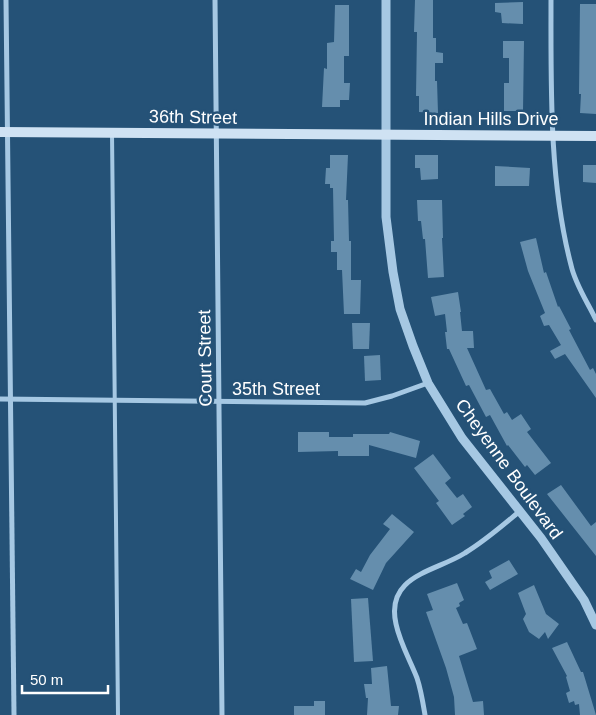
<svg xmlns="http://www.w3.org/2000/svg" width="596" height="715" font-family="Arial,sans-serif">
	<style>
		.building { fill: #658ead }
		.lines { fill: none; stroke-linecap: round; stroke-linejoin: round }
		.service { stroke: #a6c8e3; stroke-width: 4 }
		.minor { stroke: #a6c8e3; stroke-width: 5 }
		.tertiary { stroke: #a6c8e3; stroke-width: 9 }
		.secondary { stroke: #cfe2f3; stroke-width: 10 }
		.labels { text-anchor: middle; stroke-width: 5; stroke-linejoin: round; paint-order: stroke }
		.street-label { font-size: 18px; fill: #fff; stroke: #255277 }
	</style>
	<rect width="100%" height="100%" fill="#255277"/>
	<g class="building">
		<polygon points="415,0 433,0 433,38 436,38 436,52 443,53 443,63 435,63 435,81 437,81 438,113 419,112 419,96 416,96 417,32 414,32"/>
		<polygon points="523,2 523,24 502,23 501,13 495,12 495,3"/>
		<polygon points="580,4 596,4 596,114 580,113 581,94 579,94"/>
		<polygon points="335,5 349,5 349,56 344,56 344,83 350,83 349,100 340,100 340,107 322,107 324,68 327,69 327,43 334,42"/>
		<polygon points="503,41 524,41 523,111 504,111 504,83 509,83 509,58 503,58"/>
		<polygon points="330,155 348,155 346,200 348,200 349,241 351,241 351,280 361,280 360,314 344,314 342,270 337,270 337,252 331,252 331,241 334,241 333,188 330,188 330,184 325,184 326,168 330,168"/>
		<polygon points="415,155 438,155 438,179 421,180 420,168 415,168"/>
		<polygon points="583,165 596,165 596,183 583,182"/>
		<polygon points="495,166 530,168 529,186 495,186"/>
		<polygon points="417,200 442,200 443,238 442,238 444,277 428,278 425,239 423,239 421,221 418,221"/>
		<polygon points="536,238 544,273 546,272 558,307 559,306 571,329 569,330 590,370 593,368 596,374 596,398 565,354 555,359 550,351 561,345 549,325 544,326 540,316 545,313 528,271 520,242"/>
		<polygon points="458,292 461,312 460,312 462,331 473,331 474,348 467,348 486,390 490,389 504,414 507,412 512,420 521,414 531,429 527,432 551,463 535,475 527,465 525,467 508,445 507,446 490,415 486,417 469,385 466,386 449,349 447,349 445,332 447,332 445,314 435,316 431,297"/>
		<polygon points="352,323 370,323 369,349 353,349"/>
		<polygon points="380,355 381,380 365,381 364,356"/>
		<polygon points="298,432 329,432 329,437 353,437 353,434 389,434 390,432 420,441 416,458 369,445 369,456 338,456 338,451 298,452"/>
		<polygon points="433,454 451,478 445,483 457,498 463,494 472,507 463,514 465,516 452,525 436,503 439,501 414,468"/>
		<polygon points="561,485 591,526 596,522 596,556 547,494"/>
		<polygon points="392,514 414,532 386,563 373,590 350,579 356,569 361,572 370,555 390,529 383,524"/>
		<polygon points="509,560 518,574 490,590 485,582 492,578 489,571"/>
		<polygon points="457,583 464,600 459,603 460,606 456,608 463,624 467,623 477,649 459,656 473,702 483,701 484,715 455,715 454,697 446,668 426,612 433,610 427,594"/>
		<polygon points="534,585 546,614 559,624 548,639 545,632 539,639 529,632 523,619 526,614 518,593"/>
		<polygon points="368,598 373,661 354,662 351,599"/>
		<polygon points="567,642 581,672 583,672 596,715 580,715 579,704 575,705 574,701 569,703 566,693 570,691 566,677 567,676 552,648"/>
		<polygon points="387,666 391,706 399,706 398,715 367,715 368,698 366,698 364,684 372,684 371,668"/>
		<polygon points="314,701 325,701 325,715 294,715 294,706 314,706"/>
	</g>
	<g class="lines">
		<polyline class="service" points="112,133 118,715"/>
		<g class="minor">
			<polyline points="6,0 14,715"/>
			<polyline points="215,0 222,715"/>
			<path d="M551,0C551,86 549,181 571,265C575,284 588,303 596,320"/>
			<polyline points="0,399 365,403 392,396 428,383"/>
			<path d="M425,715C423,703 421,690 417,678C410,660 400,643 396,624C385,575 435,572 465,553C485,541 502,526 520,511"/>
		</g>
		<polyline class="tertiary" points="386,0 386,217 393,272 400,309 413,346 428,383 462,438 541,538 584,600 596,625"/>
		<polyline class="secondary" points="0,132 596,136"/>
	</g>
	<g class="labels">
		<g class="street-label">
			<text transform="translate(193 117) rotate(1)" y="6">36th Street</text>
			<text x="491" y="125">Indian Hills Drive</text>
			<text transform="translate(205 358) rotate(-91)" y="6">Court Street</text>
			<text x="276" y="395">35th Street</text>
			<text transform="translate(509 469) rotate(54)" y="6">Cheyenne Boulevard</text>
		</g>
	</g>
	<path d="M22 685v8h86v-8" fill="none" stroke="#ffffff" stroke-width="2.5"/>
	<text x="30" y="685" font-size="15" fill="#ffffff" stroke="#255277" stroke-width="4" paint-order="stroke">50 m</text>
</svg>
